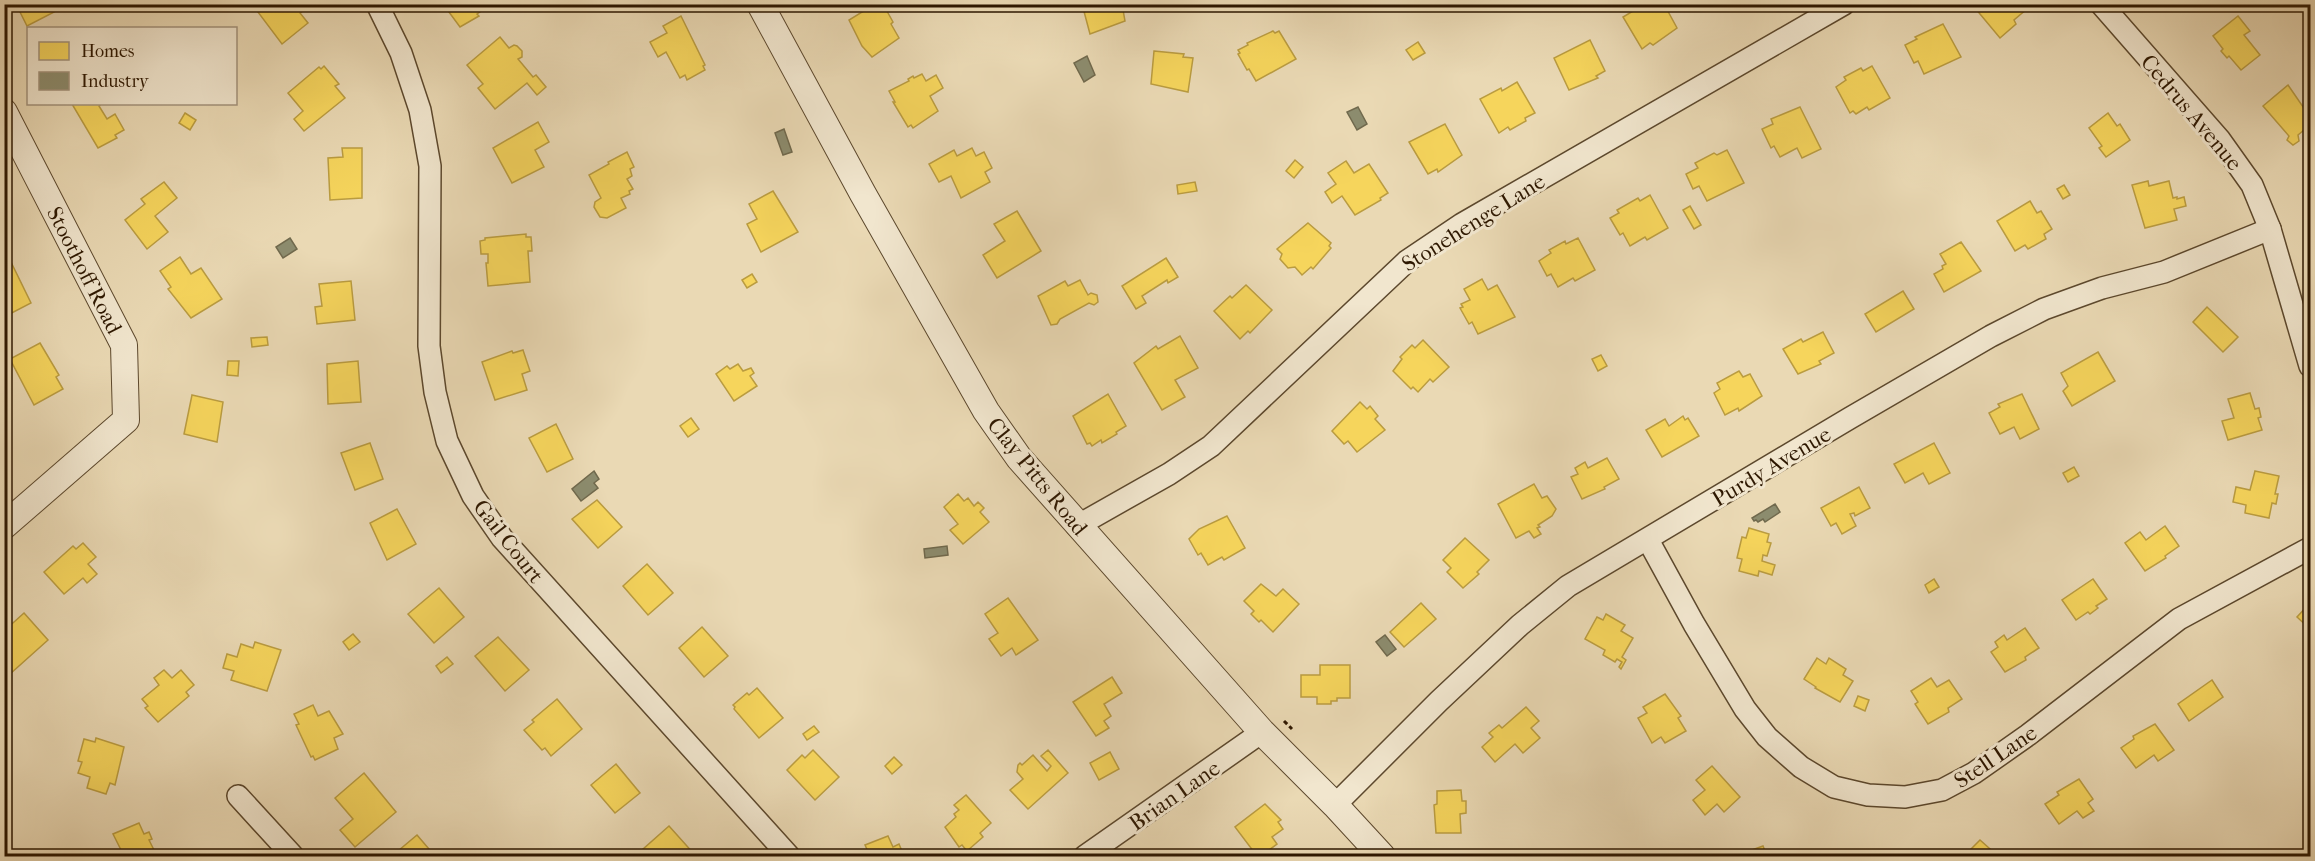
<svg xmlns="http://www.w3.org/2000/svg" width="2315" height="861" font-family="'IM FELL French Canon',serif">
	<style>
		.homes { fill: #f6d55c; stroke: #ba9c40; stroke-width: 1.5 }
		.industry { fill: #8c8c6e; stroke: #70694d; stroke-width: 1.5 }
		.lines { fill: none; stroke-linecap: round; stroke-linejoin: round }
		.minor-casing { stroke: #5c482d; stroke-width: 24 }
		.tertiary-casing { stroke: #5c482d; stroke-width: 28 }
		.path { stroke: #2d1700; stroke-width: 3; stroke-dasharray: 4.5 3; stroke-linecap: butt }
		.minor { stroke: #f1e6ce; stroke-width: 21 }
		.tertiary { stroke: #f1e6ce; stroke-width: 26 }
		.labels { text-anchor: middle; stroke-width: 6; stroke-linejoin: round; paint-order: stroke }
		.street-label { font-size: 22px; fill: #2d1700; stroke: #f1e6ce }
	</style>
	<rect width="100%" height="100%" fill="#ead9b4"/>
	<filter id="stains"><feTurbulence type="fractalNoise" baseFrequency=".00333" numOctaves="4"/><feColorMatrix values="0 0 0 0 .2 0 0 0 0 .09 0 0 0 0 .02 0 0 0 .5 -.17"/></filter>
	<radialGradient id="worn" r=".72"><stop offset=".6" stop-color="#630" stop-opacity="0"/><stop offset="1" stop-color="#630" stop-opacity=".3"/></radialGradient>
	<g class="homes">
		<polygon points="16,4 60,4 62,8 27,26"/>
		<polygon points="252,4 299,4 303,11 300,13 308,23 282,44"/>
		<polygon points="443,4 483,4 486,8 477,14 479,16 460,27"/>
		<polygon points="875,4 883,4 893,22 891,24 899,38 872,57 862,46 849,20"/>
		<polygon points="1082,4 1122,4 1125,21 1090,34"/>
		<polygon points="1652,4 1664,4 1677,28 1653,45 1650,43 1642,49 1623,17 1643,5 1645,9"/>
		<polygon points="1979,4 2023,4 2027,9 2014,20 2016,24 2000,38 1975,8"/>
		<polygon points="681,16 705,65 703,66 705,70 687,80 685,75 680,78 666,52 658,57 650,42 667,33 663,26"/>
		<polygon points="2238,16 2250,31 2244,35 2260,55 2241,70 2229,56 2227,58 2221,51 2223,49 2213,36"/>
		<polygon points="1943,24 1961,57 1924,74 1918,61 1914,63 1905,45 1917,39 1915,37"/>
		<polygon points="1273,31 1275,33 1279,31 1296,59 1256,81 1249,69 1247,70 1238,54 1240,53 1238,50 1248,45 1247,43"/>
		<polygon points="500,37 509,48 514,45 517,46 522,51 522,57 518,59 533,77 536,75 546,87 537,95 527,83 495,109 478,88 483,84 467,65"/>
		<polygon points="1590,40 1605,71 1596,76 1598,78 1569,90 1554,58"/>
		<polygon points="1418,42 1425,53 1413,60 1406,50"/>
		<polygon points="1154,51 1184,54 1183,57 1193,58 1188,92 1151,84"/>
		<polygon points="324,66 339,84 335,86 345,98 304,131 294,119 303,111 288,93 319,67 321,69"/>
		<polygon points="1872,66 1890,98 1869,110 1867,107 1856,114 1853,111 1850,113 1836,87 1846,80 1844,77 1861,68 1863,71"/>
		<polygon points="922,74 926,81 936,75 943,88 930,96 938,111 913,128 911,125 908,127 893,102 895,102 889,91 909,81 908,79 913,76 914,78"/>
		<polygon points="1517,82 1535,113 1525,118 1526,121 1510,130 1508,127 1499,133 1480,99 1501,88 1502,91"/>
		<polygon points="2288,85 2310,117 2310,125 2298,135 2299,141 2293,145 2287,140 2289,136 2263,106"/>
		<polygon points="72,104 101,104 99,106 107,119 115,114 124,130 115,135 117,138 98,148"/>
		<polygon points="1800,107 1821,149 1802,158 1797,148 1780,157 1774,146 1771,148 1762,129 1773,124 1771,119"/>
		<polygon points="185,113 196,120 190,130 179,123"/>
		<polygon points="2108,113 2117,126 2120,124 2130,140 2106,157 2099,148 2102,146 2089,128"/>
		<polygon points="538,122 549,142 535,150 544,167 512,183 493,148"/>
		<polygon points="1445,124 1462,155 1438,172 1437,169 1428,174 1409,142"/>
		<polygon points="342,148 362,148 362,198 330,200 328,158 343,157"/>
		<polygon points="972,148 976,156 984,152 992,168 985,172 990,182 961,198 951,176 939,182 929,164 954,150 957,156"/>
		<polygon points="1727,150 1744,183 1707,201 1699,186 1693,189 1686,174 1698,168 1695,163 1714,153 1717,155"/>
		<polygon points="627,152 634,167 630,169 632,176 627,179 633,189 629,191 630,194 621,198 626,208 607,218 600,217 594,207 595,202 601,198 589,175 609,164 608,162"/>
		<polygon points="1295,160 1303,167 1294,178 1286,171"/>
		<polygon points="1346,161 1354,173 1369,164 1388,193 1380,198 1381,200 1355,215 1342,196 1332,203 1325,192 1336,184 1328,173"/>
		<polygon points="2148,181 2149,186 2169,181 2173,198 2177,197 2177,199 2184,197 2186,206 2174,209 2177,220 2145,228 2132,185"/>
		<polygon points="164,182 177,198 155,216 168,232 147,249 125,220 145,204 141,199"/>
		<polygon points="1195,182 1197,191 1178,194 1177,185"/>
		<polygon points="2064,185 2070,195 2063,199 2057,189"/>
		<polygon points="773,191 798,232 761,252 747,224 757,219 749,204"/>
		<polygon points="1650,195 1668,228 1647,240 1645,237 1630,246 1623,233 1620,235 1610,218 1619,213 1617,210 1638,198 1640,201"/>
		<polygon points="2030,201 2037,213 2041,211 2052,229 2044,234 2046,239 2028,249 2025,245 2015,251 1997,221"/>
		<polygon points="1690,206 1701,225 1694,229 1683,210"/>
		<polygon points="1017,211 1041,251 997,278 983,255 1005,241 994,224"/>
		<polygon points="1308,223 1331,243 1329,246 1331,248 1313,269 1311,267 1302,275 1295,267 1288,268 1280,259 1282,254 1277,249"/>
		<polygon points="526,234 526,237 531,237 532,251 528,251 530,282 488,286 486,263 488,263 488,254 481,254 480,241 485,240 485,238"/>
		<polygon points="1578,238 1595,270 1575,281 1573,278 1558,287 1551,274 1547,276 1539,261 1551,253 1549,250 1565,241 1566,244"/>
		<polygon points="1961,242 1981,271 1944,292 1934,274 1943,269 1942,266 1946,264 1940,254"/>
		<polygon points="180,257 191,274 201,268 222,299 191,318 168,289 171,287 160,271"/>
		<polygon points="9,258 31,303 4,317 4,260"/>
		<polygon points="1166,258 1178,277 1168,283 1167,280 1142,296 1146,303 1136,309 1122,286"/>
		<polygon points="752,274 757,282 747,288 742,280"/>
		<polygon points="1482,279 1488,290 1497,285 1515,317 1478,334 1472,322 1469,324 1460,308 1463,307 1461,304 1470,300 1464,289"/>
		<polygon points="1080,280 1088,295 1091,293 1097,295 1098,302 1094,305 1089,303 1060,319 1057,324 1051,325 1038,296 1065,281 1068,286"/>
		<polygon points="351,281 355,320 317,324 315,307 322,306 319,284"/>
		<polygon points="1246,285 1272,310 1250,333 1248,331 1240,339 1214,311 1230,296 1232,298"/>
		<polygon points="1903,291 1914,309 1876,332 1865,314"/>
		<polygon points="2207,307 2238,337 2223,352 2193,322"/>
		<polygon points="1823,332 1834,353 1819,361 1821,364 1798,374 1783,349 1801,339 1803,342"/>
		<polygon points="1180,336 1198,368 1175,380 1185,397 1162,410 1134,363 1156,346 1158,349"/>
		<polygon points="267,337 268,345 252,347 251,338"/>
		<polygon points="1423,340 1449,367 1433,382 1430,379 1418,392 1413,387 1411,389 1393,371 1402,359 1400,357 1412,345 1415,348"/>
		<polygon points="40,343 59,375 56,377 63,389 34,405 10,359"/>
		<polygon points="523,350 530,371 522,374 527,390 495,400 482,362 512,351 513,353"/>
		<polygon points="2098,352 2115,381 2072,406 2063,391 2068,386 2061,373"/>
		<polygon points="1601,355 1607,366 1598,371 1592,359"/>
		<polygon points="228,361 239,361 238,376 227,375"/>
		<polygon points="358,361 361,402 328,404 327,364"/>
		<polygon points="738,364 743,371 751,368 754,373 750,376 757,386 734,401 716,374 727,366 730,369"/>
		<polygon points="1739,371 1743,377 1750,374 1762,396 1739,411 1738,408 1725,415 1714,393 1720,389 1717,383"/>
		<polygon points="2250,393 2255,409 2259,408 2261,417 2258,418 2262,430 2228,440 2222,421 2234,418 2228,399"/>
		<polygon points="1108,394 1126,426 1116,432 1117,434 1102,443 1101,440 1092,446 1090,443 1087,444 1073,416"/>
		<polygon points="2022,394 2039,429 2020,439 2014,427 2000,434 1989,413 2000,407 1998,404"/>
		<polygon points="192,395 223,402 217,442 184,434"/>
		<polygon points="1360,402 1367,409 1370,406 1378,416 1375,419 1385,430 1357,452 1348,441 1344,444 1332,431"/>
		<polygon points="1683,416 1685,420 1688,418 1699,436 1662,457 1646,430 1665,419 1669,426"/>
		<polygon points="691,418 699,429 688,437 680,426"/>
		<polygon points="556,424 573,459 547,472 529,438"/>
		<polygon points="370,443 383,479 355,490 341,453"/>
		<polygon points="1934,443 1950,473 1929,484 1923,473 1905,483 1894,464"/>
		<polygon points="1607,458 1619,479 1604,487 1605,489 1582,499 1571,477 1578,474 1575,468 1585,462 1588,468"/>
		<polygon points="2074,467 2079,476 2068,482 2063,473"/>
		<polygon points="2255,471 2279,476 2275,494 2278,494 2276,504 2272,503 2269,518 2245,513 2246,505 2233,502 2236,487 2250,490"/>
		<polygon points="1534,484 1542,498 1547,496 1556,509 1552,516 1538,525 1540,527 1537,528 1541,534 1534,538 1529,531 1516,538 1498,504"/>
		<polygon points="1859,487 1870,508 1855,516 1854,513 1850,514 1856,526 1842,534 1836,523 1831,526 1821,508"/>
		<polygon points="958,494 964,501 968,498 974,506 978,502 984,508 980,512 989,522 963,544 950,530 958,524 944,507"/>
		<polygon points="597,500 622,527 598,548 572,519"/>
		<polygon points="397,509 416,544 387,560 370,523"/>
		<polygon points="1227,516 1245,548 1224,560 1222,557 1208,565 1201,553 1198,555 1189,539 1199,529"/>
		<polygon points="2165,526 2179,546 2165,556 2166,558 2145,571 2125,543 2140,532 2146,540"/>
		<polygon points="1749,528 1769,534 1767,542 1771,543 1767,556 1763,555 1762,561 1775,565 1772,575 1759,571 1758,576 1739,571 1742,559 1737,558 1742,537 1746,538"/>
		<polygon points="1465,538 1489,560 1477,572 1479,574 1463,588 1447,572 1451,568 1443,560"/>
		<polygon points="83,543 96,557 88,564 97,574 87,583 83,578 64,594 44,572 73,546 76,549"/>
		<polygon points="647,564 673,593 648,615 623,586"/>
		<polygon points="1934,579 1939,587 1929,593 1925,585"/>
		<polygon points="2093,579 2107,599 2096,606 2098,608 2090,614 2088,612 2076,620 2062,600"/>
		<polygon points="1261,584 1276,596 1283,589 1299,604 1273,632 1261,620 1259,622 1251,614 1254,611 1244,601"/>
		<polygon points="439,588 464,617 434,643 408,614"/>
		<polygon points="1008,598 1038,640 1016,655 1012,648 1001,656 989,639 998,633 985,614"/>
		<polygon points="1421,603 1436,619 1404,647 1390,632"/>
		<polygon points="2310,603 2310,629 2297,617"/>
		<polygon points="24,613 48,640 10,674 4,668 4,631"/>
		<polygon points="1606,614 1625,625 1621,631 1633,638 1622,657 1626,660 1621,669 1619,667 1622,662 1617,659 1615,662 1603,655 1605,650 1585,639 1597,617 1603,620"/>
		<polygon points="702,627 728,656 704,677 679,648"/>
		<polygon points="2025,628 2039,648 2025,657 2026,660 2005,672 1991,652 1998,647 1995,642 2004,635 2007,640"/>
		<polygon points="353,634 360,642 349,650 343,642"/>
		<polygon points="498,637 529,670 505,691 475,656"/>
		<polygon points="255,642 281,650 267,691 231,680 234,671 223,668 227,654 237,657 241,644 253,648"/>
		<polygon points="447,657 453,664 441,673 436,666"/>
		<polygon points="1817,658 1826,664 1829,658 1846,669 1843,675 1853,681 1840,702 1815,688 1816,687 1804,679"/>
		<polygon points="1320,665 1350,665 1350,698 1337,698 1337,701 1331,701 1331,704 1317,704 1317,697 1301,697 1301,675 1320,675"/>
		<polygon points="164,670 172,678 181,670 194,685 186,692 189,696 158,722 145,708 148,706 142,699 159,685 154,678"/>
		<polygon points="1112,677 1122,693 1104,704 1111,716 1104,721 1109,728 1096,736 1073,702"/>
		<polygon points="1931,678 1937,687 1949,680 1962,699 1948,708 1949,712 1928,724 1915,704 1918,702 1911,691"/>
		<polygon points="2212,680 2223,697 2189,721 2178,704"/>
		<polygon points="757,688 783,718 759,738 734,709 735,707 733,705 747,693 749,695"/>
		<polygon points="1665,694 1681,716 1678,718 1686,731 1665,743 1661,737 1652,743 1638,718 1647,713 1643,707"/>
		<polygon points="1858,696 1869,700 1865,711 1854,706"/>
		<polygon points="557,699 582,729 551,756 545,748 542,750 524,730 534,722 532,720"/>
		<polygon points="313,705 318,716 329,711 343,734 334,738 338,749 315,760 313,756 311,757 296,725 299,724 294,714"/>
		<polygon points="1526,707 1539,721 1531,728 1540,738 1523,753 1515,744 1495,762 1482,747 1493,737 1489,733 1499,725 1502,728"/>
		<polygon points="2155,724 2174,750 2158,761 2154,755 2136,768 2121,748 2134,739 2133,736"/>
		<polygon points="814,726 819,732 807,740 803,734"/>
		<polygon points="96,738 124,747 115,785 110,783 106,794 87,788 90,777 78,773 82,762 78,761 84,739 95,742"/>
		<polygon points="813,750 839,777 815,800 787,770 802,755 805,758"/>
		<polygon points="1048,750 1068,773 1028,809 1010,790 1023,779 1017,772 1018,765 1020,763 1022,765 1033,755 1047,771 1051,766 1041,756"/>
		<polygon points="1110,752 1119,769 1099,780 1090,763"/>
		<polygon points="894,757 902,765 892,774 885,766"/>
		<polygon points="616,764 640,793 615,813 591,785"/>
		<polygon points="1712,766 1740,797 1724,812 1717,804 1705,815 1693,800 1705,790 1696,780"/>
		<polygon points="364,773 396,812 355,847 340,830 353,819 335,798"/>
		<polygon points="2079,779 2093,799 2088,803 2094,811 2083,818 2077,811 2059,824 2045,804 2059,795 2057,792"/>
		<polygon points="1461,790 1462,801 1466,801 1466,813 1460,814 1461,833 1436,833 1434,805 1437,804 1437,791"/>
		<polygon points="966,795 991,823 980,833 983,837 967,851 962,845 959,847 945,827 956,817 954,814 959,810 954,805"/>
		<polygon points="1265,804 1281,820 1278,822 1283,829 1272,837 1277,844 1261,856 1257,856 1235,827"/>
		<polygon points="139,823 144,834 149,832 152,839 149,840 157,856 115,856 113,854 121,850 113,834"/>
		<polygon points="669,826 695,855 645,856 642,850"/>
		<polygon points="417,835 435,856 392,856"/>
		<polygon points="888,836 893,847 899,844 904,856 870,856 865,845"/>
		<polygon points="2310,839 2310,856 2297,856 2310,846 2306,842"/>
		<polygon points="1980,840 1998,856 1957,856 1961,852 1965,855"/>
		<polygon points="1763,846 1767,856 1769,856 1742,856 1741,854"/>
	</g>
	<g class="industry">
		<polygon points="1087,56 1095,75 1084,82 1074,63"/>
		<polygon points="1358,107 1367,124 1357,130 1347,112"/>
		<polygon points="784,129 792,152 783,155 775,133"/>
		<polygon points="290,238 297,249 283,258 276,247"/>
		<polygon points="594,471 599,479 594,483 598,488 581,501 572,489"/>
		<polygon points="1775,504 1780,512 1765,522 1763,519 1758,522 1756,520 1754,521 1752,518"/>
		<polygon points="947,546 948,555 925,558 924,549"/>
		<polygon points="1385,635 1396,649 1387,656 1376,642"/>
	</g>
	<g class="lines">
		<g class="minor-casing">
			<g id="minor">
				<polyline points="377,4 401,53 420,110 430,166 429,346 435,392 447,441 473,496 502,538 789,856"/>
				<polyline points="2101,4 2220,140 2252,185 2270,229 2310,366"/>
				<polyline points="1077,526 1169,474 1211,446 1407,261 1462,224 1844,4"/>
				<polyline points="1648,540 1694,624 1745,709 1767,737 1801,767 1834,787 1868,795 1905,797 1942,790 1974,773 2028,735 2179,619 2310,548"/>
				<polyline points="238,796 293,856"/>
				<polyline points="1335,805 1439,701 1520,625 1568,586 1850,418 1991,336 2044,309 2102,288 2164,272 2270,229"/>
				<polyline points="1085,856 1262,732"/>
			</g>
		</g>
		<g class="tertiary-casing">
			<g id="tertiary">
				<polyline points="760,4 863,194 986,411 1019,458 1262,732 1335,805 1382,856"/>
				<polyline points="4,112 124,345 126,420 4,526"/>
			</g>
		</g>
		<polyline class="path" points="1284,721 1292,729"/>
		<use href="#minor" class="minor"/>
		<use href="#tertiary" class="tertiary"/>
	</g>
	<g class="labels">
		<g class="street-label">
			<text transform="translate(2192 112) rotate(50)" y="8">Cedrus Avenue</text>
			<text transform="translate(1473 222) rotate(-32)" y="8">Stonehenge Lane</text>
			<text transform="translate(85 270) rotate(63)" y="8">Stoothoff Road</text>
			<text transform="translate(1771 466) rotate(-31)" y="8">Purdy Avenue</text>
			<text transform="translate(1038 476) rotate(51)" y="8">Clay Pitts Road</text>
			<text transform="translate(509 541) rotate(52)" y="8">Gail Court</text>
			<text transform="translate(1995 756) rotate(-34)" y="8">Stell Lane</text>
			<text transform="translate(1174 795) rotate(-35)" y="8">Brian Lane</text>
		</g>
	</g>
	<rect width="2315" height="861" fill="none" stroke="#ead9b4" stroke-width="24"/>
	<rect x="6" y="6" width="2303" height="849" fill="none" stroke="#2d1700" stroke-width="3"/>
	<rect x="12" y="12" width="2291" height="837" fill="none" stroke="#2d1700" stroke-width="1.5"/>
	<rect x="27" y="27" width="210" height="78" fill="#f1e6ce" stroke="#a3937c" stroke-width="1.5"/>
	<rect x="39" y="42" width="30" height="18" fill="#f6d55c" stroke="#a3937c" stroke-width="1.5"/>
	<text x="81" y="57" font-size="18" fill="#2d1700">Homes</text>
	<rect x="39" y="72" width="30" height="18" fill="#8c8c6e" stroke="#a3937c" stroke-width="1.5"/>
	<text x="81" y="87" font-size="18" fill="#2d1700">Industry</text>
	<rect width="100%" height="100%" filter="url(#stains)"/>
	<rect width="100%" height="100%" fill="url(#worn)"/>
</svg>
